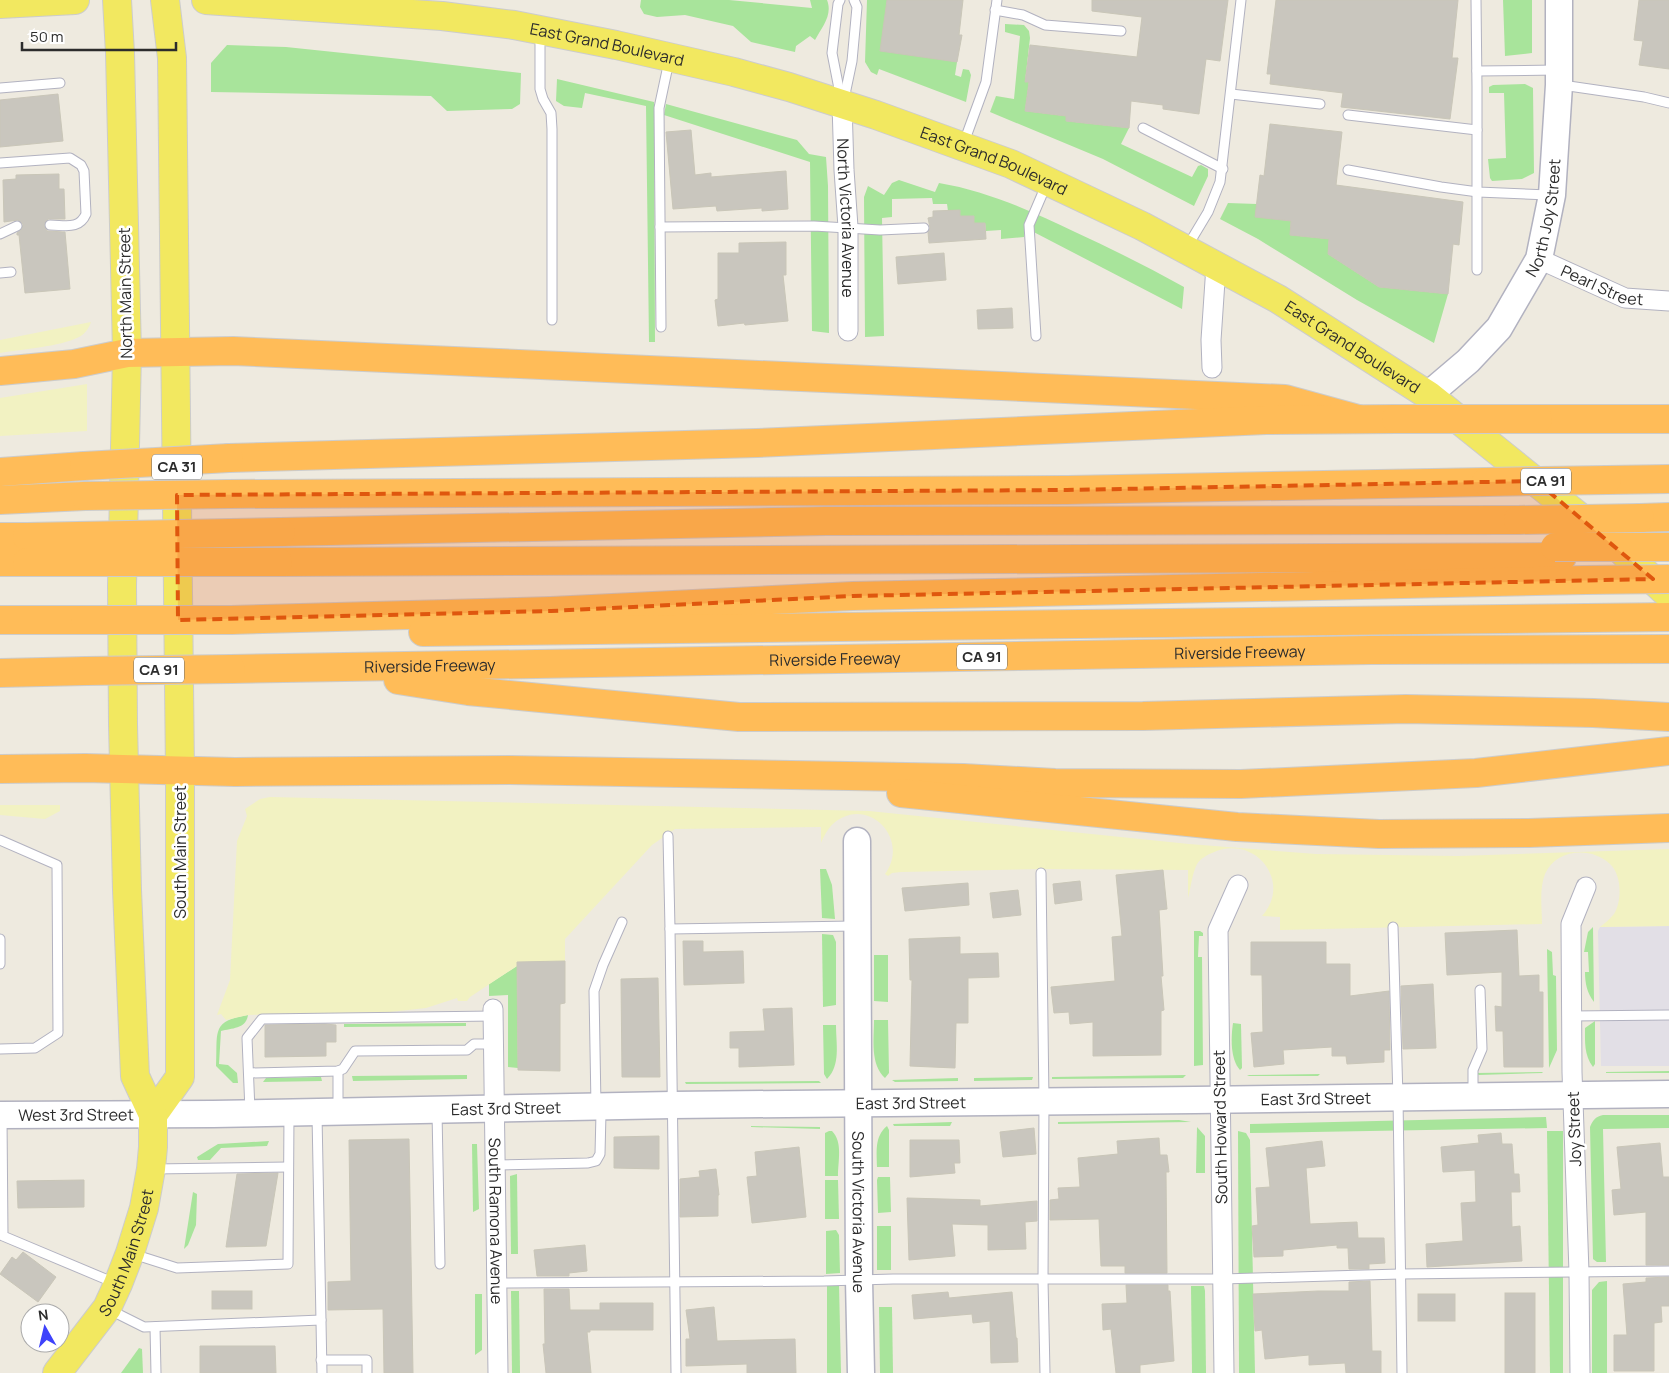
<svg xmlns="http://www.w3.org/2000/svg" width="1669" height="1373" font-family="Manrope,sans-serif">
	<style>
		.industrial { fill: #e2dfe6 }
		.green { fill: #a8e49b }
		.sand { fill: #f2f2c2 }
		.building { fill: #c9c6be; stroke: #c9c6b8 }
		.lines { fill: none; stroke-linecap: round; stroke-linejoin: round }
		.lane-casing { stroke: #b2b2c0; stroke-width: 11 }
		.street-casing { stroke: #b2b2c0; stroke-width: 21 }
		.secondary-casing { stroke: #b2b2c0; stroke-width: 29 }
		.primary-casing { stroke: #ccc; stroke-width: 30 }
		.highway-casing { stroke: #ccc; stroke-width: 30 }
		.lane { stroke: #fff; stroke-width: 9 }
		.street { stroke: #fff; stroke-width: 19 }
		.secondary { stroke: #fff; stroke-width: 26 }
		.primary { stroke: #f2e860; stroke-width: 28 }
		.highway { stroke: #ffbc58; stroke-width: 28 }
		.highway-bridge-casing { stroke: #ccc; stroke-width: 30; stroke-linecap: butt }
		.highway-bridge { stroke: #ffbc58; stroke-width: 28 }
		.marked { fill: #df570e; fill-opacity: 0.2; stroke: #df570e; stroke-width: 4; stroke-dasharray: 10 6; stroke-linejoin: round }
		.labels { text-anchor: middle; stroke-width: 5; stroke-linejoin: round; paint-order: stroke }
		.shield { fill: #fff; stroke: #6b6b6b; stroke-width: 1 }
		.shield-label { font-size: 15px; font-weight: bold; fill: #2c2c2c }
		.street-label { font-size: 16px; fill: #2c2c2c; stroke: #fff }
	</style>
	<rect width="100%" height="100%" fill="#eeeadf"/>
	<polygon class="industrial" points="1669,926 1669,1066 1601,1066 1598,931 1600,927"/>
	<g class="green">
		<path d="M641,0H729L812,8L810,0H827C833,15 822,27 815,40L810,36L796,46L795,52L751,42L733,26L685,15L657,17L644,14L640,7Z"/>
		<polygon points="867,0 887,0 919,56 957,62 955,75 961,77 963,69 969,70 971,75 966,102 879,69 877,75 871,72 865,62"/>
		<polygon points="1503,0 1532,0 1532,53 1505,56"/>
		<polygon points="1005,24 1024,25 1029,31 1030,38 1025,82 1029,82 1025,111 1066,116 1066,121 1129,128 1121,144 1192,177 1198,166 1201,165 1208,169 1208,176 1194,206 1103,159 990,112 996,96 1014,99 1020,36 1005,32"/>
		<polygon points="227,45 286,47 410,60 521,73 520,104 512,109 447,111 431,96 211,92 211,63"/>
		<polygon points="557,79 654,102 655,342 649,342 646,106 585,93 582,108 564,106 556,101"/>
		<polygon points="1525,84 1533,88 1534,173 1522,179 1492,181 1490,178 1488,159 1506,158 1504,93 1489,93 1489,87 1493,85"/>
		<polygon points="666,104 797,140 809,154 826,157 828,186 829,333 812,331 810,162 664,115"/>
		<path d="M899,180L935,192L939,183C987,191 1031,211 1075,232C1112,249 1148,267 1184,287L1182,309L1024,227V237L1001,239V230L986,231L985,223H974L973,216H960L959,210L948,211L947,204H933L932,198L892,199V217L882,218L884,336L865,337L864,197L868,186L884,195L892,183Z"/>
		<polygon points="1228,203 1257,204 1291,221 1290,235 1329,239 1328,254 1379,287 1448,294 1434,343 1357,300 1258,239 1220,219"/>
		<polygon points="820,869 826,869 832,885 835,919 822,918"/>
		<path d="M1593,927L1594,1002C1587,993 1585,983 1585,972H1589L1588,952H1584L1588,932Z"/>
		<polygon points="1194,931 1200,931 1203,933 1203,936 1199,936 1198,957 1202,957 1203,1065 1194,1066"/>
		<polygon points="822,934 833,935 836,942 836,1005 823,1007"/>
		<polygon points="1547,949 1552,952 1553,975 1556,976 1557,1050 1549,1068"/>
		<polygon points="874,955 888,955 888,1002 874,1001"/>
		<polygon points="517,966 518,1068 508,1067 508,995 489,996 489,984"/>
		<path d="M248,1015C246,1029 232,1028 221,1031L219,1064L228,1065L237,1073L238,1083H233L216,1066C218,1033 210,1021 248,1015Z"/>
		<path d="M874,1020H888L889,1073L885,1078C870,1064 874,1039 874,1020Z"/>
		<path d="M1595,1021V1064L1593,1067C1584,1055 1585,1042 1585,1028Z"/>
		<polygon points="466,1023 466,1026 344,1027 344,1024"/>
		<path d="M1233,1023L1241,1024L1242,1068L1240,1070C1230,1059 1231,1037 1233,1023Z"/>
		<path d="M823,1025H836C836,1044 841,1065 827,1079L824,1074Z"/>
		<polygon points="1669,1071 1669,1073 1606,1073 1606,1072"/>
		<polygon points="1476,1073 1542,1072 1543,1073 1479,1075"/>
		<polygon points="1320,1074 1318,1076 1247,1076 1249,1075"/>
		<polygon points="467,1075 467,1079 353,1081 352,1076"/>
		<polygon points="1186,1075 1183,1078 1052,1079 1052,1077"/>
		<polygon points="321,1077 322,1081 263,1082 266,1078"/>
		<polygon points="1033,1077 1032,1080 974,1081 974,1078"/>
		<polygon points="958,1078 958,1081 895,1082 892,1080"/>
		<polygon points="819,1081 821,1083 686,1084 685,1082"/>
		<path d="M1669,1115V1128L1603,1129L1606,1262H1597L1593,1259L1590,1127C1593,1120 1595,1117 1603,1115Z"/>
		<polygon points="1546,1117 1547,1128 1250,1133 1250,1124"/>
		<polygon points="1179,1120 1191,1122 1058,1124 1058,1122"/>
		<polygon points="952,1122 950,1126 894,1126 893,1124"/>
		<polygon points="751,1126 820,1127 820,1129 751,1127"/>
		<path d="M887,1126L889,1130V1167H877C877,1152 874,1137 887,1126Z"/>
		<polygon points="1197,1127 1205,1136 1205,1173 1196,1173"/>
		<path d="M829,1131H832C843,1142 838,1161 838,1176H825V1133Z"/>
		<polygon points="1238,1131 1246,1133 1250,1140 1255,1373 1239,1373"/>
		<polygon points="1547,1131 1563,1131 1563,1373 1550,1373"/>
		<polygon points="269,1141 267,1146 221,1148 210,1160 198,1160 197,1157 218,1144"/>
		<polygon points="472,1144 477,1144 479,1209 473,1212"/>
		<polygon points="517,1174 518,1254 511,1254 510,1176"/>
		<polygon points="878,1177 890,1177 891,1212 878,1213 877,1180"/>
		<polygon points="825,1180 838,1180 839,1219 825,1219"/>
		<polygon points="193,1192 197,1194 196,1225 188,1245 184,1249"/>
		<rect x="877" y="1226" width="14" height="44"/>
		<polygon points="836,1230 839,1235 840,1273 826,1274 826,1231"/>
		<polygon points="1607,1281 1607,1373 1592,1373 1592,1290 1599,1282"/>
		<polygon points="839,1284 841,1373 827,1373 827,1286"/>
		<polygon points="1191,1286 1204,1286 1205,1291 1206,1373 1192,1373"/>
		<polygon points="511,1291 519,1291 520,1373 512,1373"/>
		<polygon points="475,1294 482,1294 482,1350 475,1355"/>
		<polygon points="879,1307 892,1307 893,1373 880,1373"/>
		<polygon points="139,1348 142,1349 143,1373 121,1373"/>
	</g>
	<g class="sand">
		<path d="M91,322C89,328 85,334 79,337C59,347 23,349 0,353V340Z"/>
		<polygon points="87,384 87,431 0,436 0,398"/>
		<path d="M270,797L869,811L1189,844L1316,854L1458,856L1669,849V926L1600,927C1605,923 1610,919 1614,914C1622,901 1622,875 1610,864C1591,846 1556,849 1545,874C1539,889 1542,908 1542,924L1280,930V917L1262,916C1293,882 1255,833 1212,853C1207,855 1200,859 1197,864C1192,874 1191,887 1188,898V870L1041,869L901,872L892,873L888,876L885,874C911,838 867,795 834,823C828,828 824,836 821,843V827L675,829L652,845L565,939V961L517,962V966L470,997L467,1001H458L457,998L426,1008L390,1012L248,1015L226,1020L221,1014L217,1015L230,980L237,841L247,816L245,809L260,799Z"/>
		<polygon points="0,805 60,805 60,811 45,819 0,815"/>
	</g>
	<g class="building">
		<polygon points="887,0 963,0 959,35 962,35 957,62 880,51"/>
		<polygon points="1092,0 1228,0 1220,61 1206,59 1199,114 1163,109 1163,105 1131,101 1129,128 1066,121 1066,116 1025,111 1029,82 1025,82 1030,45 1137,57 1142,17 1092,11"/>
		<polygon points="1276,0 1458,0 1452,58 1458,58 1450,119 1341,107 1343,93 1270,84 1271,74 1267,74"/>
		<polygon points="1639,0 1669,0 1669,69 1639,65 1643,41 1634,40"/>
		<polygon points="58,94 63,141 0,147 0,100"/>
		<polygon points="1270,124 1342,132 1336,185 1463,202 1459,245 1453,244 1448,294 1379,287 1328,254 1329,239 1290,235 1291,221 1255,217 1260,175 1264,176"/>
		<polygon points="691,130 695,175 711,173 711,177 786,171 788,209 762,211 762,208 717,211 716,206 673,209 666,132"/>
		<polygon points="59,174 59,189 64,189 65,219 48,219 44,225 47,231 65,232 70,289 25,293 19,235 17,235 17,233 22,229 23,224 18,220 4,222 3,180 16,179 16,175"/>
		<polygon points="960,210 960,216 974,216 974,223 985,223 986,239 929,243 928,232 930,228 928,218 933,217 933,211"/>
		<polygon points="786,242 786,275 783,275 788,321 745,325 744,323 718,326 715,300 718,299 718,253 739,253 739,243"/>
		<polygon points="944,253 946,280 898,284 896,257"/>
		<polygon points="1012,308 1013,328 978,329 977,310"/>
		<polygon points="1163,870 1167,909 1159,910 1163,976 1161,976 1164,1010 1161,1011 1161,1055 1093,1056 1093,1022 1070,1024 1069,1012 1054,1013 1051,987 1115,981 1112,937 1122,936 1116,875"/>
		<polygon points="1080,881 1082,900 1055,904 1053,884"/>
		<polygon points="968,883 969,905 905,911 902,888"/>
		<polygon points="1018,890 1021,915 993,918 990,893"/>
		<polygon points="1517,930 1519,976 1539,975 1539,992 1543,992 1543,1067 1504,1067 1503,1031 1496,1031 1495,1006 1502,1007 1502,972 1447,975 1445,933"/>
		<polygon points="960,937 960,954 998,953 999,977 968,978 968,1023 956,1023 955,1068 910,1066 912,980 910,980 909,939"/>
		<polygon points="683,941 703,941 703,952 743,951 744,983 684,985"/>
		<polygon points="1251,942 1326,942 1326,964 1350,964 1350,996 1389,991 1390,1050 1384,1050 1384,1062 1347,1064 1346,1056 1332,1056 1332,1047 1283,1050 1284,1064 1254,1067 1251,1033 1263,1032 1262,975 1251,975"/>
		<polygon points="565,961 565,1003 560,1004 560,1071 518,1070 517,962"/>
		<polygon points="658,978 660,1077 622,1077 621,979"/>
		<polygon points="1433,984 1436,1048 1403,1049 1401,986"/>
		<polygon points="792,1008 794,1065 739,1067 739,1048 730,1048 730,1032 765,1031 763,1009"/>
		<polygon points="325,1024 336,1025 336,1042 326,1042 326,1056 265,1057 265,1025"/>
		<polygon points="1034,1128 1036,1154 1003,1157 1000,1132"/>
		<polygon points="1501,1133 1502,1144 1512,1144 1514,1174 1519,1174 1520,1192 1511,1192 1512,1227 1520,1226 1522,1261 1427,1267 1426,1244 1463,1241 1461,1203 1476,1202 1475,1170 1443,1172 1441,1147 1479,1143 1478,1135"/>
		<polygon points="659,1136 659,1169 614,1168 614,1137"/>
		<polygon points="1159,1138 1160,1155 1167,1155 1169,1172 1166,1172 1167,1273 1125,1273 1125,1266 1101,1266 1099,1219 1050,1220 1050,1200 1059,1199 1058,1188 1080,1187 1078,1158 1118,1154 1117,1141"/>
		<polygon points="409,1139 413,1373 384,1373 383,1309 328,1310 328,1282 351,1281 349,1140"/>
		<polygon points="910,1140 959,1140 960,1163 954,1163 955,1173 910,1177"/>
		<polygon points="1322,1141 1325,1166 1306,1168 1310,1224 1357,1222 1358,1238 1384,1238 1385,1263 1369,1264 1369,1269 1349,1269 1348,1248 1337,1248 1337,1245 1283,1250 1283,1256 1254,1257 1252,1226 1258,1225 1256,1188 1270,1187 1266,1148"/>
		<polygon points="1660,1143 1663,1177 1669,1177 1669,1265 1646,1265 1646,1212 1614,1215 1612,1190 1621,1189 1617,1147"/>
		<polygon points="799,1147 806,1217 752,1223 747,1177 757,1176 755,1152"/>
		<polygon points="716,1169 719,1195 718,1195 718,1216 680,1217 680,1179 700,1177 699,1171"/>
		<polygon points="278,1173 266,1246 226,1247 237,1174"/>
		<polygon points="84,1180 84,1207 18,1208 17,1181"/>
		<polygon points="907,1198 980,1200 980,1206 1037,1201 1037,1221 1025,1222 1026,1249 988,1250 988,1225 952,1224 955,1256 909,1260"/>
		<polygon points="585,1245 587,1271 569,1273 569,1276 537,1276 534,1250"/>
		<polygon points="23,1252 56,1277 38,1302 0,1274 12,1257 16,1260"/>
		<polygon points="1669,1277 1669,1306 1661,1306 1662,1322 1654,1323 1654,1371 1614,1371 1614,1335 1627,1335 1623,1284 1646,1282 1646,1278"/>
		<polygon points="1370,1281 1372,1351 1381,1351 1381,1373 1346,1373 1345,1363 1309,1365 1309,1355 1265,1359 1262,1330 1255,1331 1253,1294 1318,1291 1349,1291 1349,1282"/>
		<polygon points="1126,1285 1168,1285 1168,1291 1170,1291 1174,1361 1140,1365 1140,1373 1116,1373 1111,1329 1103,1330 1102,1304 1127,1303"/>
		<polygon points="544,1289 569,1289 570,1310 600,1310 600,1303 653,1303 653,1330 590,1330 590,1332 587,1332 591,1373 546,1373 543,1344 545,1344"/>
		<rect x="212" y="1291" width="40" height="18"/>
		<polygon points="948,1292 949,1298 1012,1292 1016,1338 1017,1338 1018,1362 991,1363 990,1321 973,1323 972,1314 914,1319 912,1295"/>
		<rect x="1505" y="1293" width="30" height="80"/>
		<rect x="1418" y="1294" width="37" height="27"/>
		<polygon points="714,1307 717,1341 795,1339 796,1373 747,1373 747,1364 686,1366 686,1339 690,1339 686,1310"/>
		<polygon points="200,1346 275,1346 276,1373 200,1373"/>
	</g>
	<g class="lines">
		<g class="lane-casing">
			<g id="lane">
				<polyline points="840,0 838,4 832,53 841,99"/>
				<polyline points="1476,0 1477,87 1477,270"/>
				<polyline points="995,10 1023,15 1045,25 1121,31"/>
				<polyline points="540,33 540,89 543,99 551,113 552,129 552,320"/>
				<polyline points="1477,71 1557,70"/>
				<polyline points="1562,85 1644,97 1669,103"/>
				<polyline points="0,88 60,83"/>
				<polyline points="1231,94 1320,104"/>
				<polyline points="844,99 852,61 857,7 854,0"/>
				<polyline points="1348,115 1477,130"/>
				<polyline points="1143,128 1223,169"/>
				<polyline points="963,145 986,82 997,0"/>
				<path d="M0,163L70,158L81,165L84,171L86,214C79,230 65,225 50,225"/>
				<polyline points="1348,170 1441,187 1478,192 1549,195"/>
				<polyline points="660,227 814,226 880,230 924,228"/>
				<polyline points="0,234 17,226"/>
				<polyline points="1187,247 1208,212 1220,182 1241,0"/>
				<polyline points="0,273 11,272"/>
				<polyline points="661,327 659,108 669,61"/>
				<polyline points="1036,336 1029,225 1047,183"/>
				<polyline points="668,836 670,929 854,926"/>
				<polyline points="0,840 57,865 58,1033 35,1048 0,1049"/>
				<polyline points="1041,873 1044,1101 1043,1280 1045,1373"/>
				<polyline points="1393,927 1398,1098 1402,1373"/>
				<polyline points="670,929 676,1373"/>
				<polyline points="0,939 0,964"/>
				<polyline points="1572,1016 1669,1015"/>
				<polyline points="338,1071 338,1108"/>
				<polyline points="249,1073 338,1071 343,1069 355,1051 467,1050 474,1044 494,1044"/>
				<polyline points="1473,1095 1473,1070 1482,1049 1480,990"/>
				<polyline points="250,1111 247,1038 262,1019 494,1016"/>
				<polyline points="437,1112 440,1264"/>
				<polyline points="317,1115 322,1373"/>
				<polyline points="2,1118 3,1236 115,1283"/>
				<polyline points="495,1165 588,1163 596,1161 600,1154 601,1113 596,1106 594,991 603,965 622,922"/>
				<polyline points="154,1169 288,1167"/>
				<polyline points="133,1254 177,1268 288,1264 289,1114"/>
				<polyline points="497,1283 824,1281 893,1279 1223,1279 1400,1274 1669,1271"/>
				<polyline points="110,1310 144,1327 321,1320"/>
				<polyline points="155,1327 156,1373"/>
				<polyline points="321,1360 367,1360 367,1373"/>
			</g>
		</g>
		<g class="street-casing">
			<g id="street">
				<path id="s1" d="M842,104L844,170L848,227V331"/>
				<path id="s2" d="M1539,259L1625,298L1669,301"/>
				<polyline points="1212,368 1211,340 1216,266"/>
				<path id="s3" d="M493,1009L498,1373"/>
				<polyline points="1224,1373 1218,930 1238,885"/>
				<polyline points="1580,1373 1579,1272 1572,1072 1571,924 1586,887"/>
			</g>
		</g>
		<g class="secondary-casing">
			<g id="secondary">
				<path id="s4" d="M1428,395L1468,361L1499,328L1539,259L1552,195L1559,85V0"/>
				<path id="s5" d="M857,841L859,1280L861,1373"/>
				<path id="s6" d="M0,1115L213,1114L672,1105L1195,1100L1669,1094"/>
			</g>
		</g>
		<g class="primary-casing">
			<g id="primary">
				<path id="s7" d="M206,0L442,16L514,25L616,45L734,72L789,87L876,115L1011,164L1142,226L1278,299L1428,395L1622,551L1669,595"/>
				<polyline points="0,4 75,0"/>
				<polyline points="153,1115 180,1077 180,771 172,58 165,0"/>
				<path id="s8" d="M57,1373L107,1308L118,1284L130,1253L144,1208L151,1169L153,1147V1115L135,1076L127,890L123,724L122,586L127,353L120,53L117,0"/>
			</g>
		</g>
		<g class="highway-casing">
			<g id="highway">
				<polyline points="0,371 74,364 127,353 233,351 1285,399 1358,419"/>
				<polyline points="1538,419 1669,419"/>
				<polyline points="229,458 757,443 1266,420 1396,419"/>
				<polyline points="0,472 84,466"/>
				<polyline points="1607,480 1669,479"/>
				<polyline points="228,494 1067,490 1486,482"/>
				<polyline points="0,500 85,496"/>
				<polyline points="1640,518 1669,517"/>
				<polyline points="281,532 825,521 1518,520"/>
				<polyline points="0,537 27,537"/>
				<polyline points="0,562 27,562"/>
				<polyline points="278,562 1562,557"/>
				<polyline points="0,620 85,620"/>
				<polyline points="231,620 551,611 853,596 1585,580"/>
				<polyline points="423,632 1669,617"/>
				<path id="s9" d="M231,669L1371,650L1669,649"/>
				<polyline points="0,673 86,671"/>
				<polyline points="398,680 468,691 739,717 1143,716 1406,709 1593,713 1669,717"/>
				<polyline points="0,769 85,768 235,772 509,770 963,778 1055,783 1241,784 1476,773 1669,751"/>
				<polyline points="901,793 1237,827 1379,834 1529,833 1669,828"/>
			</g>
		</g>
		<use href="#lane" class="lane"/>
		<use href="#street" class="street"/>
		<use href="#secondary" class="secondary"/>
		<use href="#primary" class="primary"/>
		<use href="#highway" class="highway"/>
		<g class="highway-bridge-casing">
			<g id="highway-bridge">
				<polyline points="1396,419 1538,419"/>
				<polyline points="84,466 229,458"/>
				<polyline points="1486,482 1607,480"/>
				<polyline points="85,496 228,494"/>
				<polyline points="1518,520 1640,518"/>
				<polyline points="27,537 281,532"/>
				<polyline points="1555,547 1669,547"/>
				<polyline points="27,562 278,562"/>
				<polyline points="1585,580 1669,579"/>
				<polyline points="85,620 231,620"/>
				<polyline points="86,671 231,669"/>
			</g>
		</g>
		<use href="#highway-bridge" class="highway-bridge"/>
	</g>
	<path class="marked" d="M1536,481L1653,579L853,596L551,611L178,620L177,495L1067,490Z"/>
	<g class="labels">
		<g class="shield">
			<rect x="152" y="454.5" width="50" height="25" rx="4"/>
			<rect x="1521" y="468.5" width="50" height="25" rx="4"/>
			<rect x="957" y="644.5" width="50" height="25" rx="4"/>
			<rect x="134" y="657.5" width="50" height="25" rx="4"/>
		</g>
		<g class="shield-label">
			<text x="177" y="472">CA 31</text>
			<text x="1546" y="486">CA 91</text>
			<text x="982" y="662">CA 91</text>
			<text x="159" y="675">CA 91</text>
		</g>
		<g class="street-label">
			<text dy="6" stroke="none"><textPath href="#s7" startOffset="404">East Grand Boulevard</textPath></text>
			<text dy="6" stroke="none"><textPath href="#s7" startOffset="809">East Grand Boulevard</textPath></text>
			<text dy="6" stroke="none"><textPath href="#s4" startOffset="219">North Joy Street</textPath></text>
			<text dy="6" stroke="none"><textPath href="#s1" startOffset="114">North Victoria Avenue</textPath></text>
			<text dy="6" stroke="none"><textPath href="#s2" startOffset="69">Pearl Street</textPath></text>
			<text transform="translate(125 293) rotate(-91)" y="6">North Main Street</text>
			<text dy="6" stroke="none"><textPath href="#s7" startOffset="1214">East Grand Boulevard</textPath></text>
			<text dy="6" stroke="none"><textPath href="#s9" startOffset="1009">Riverside Freeway</textPath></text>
			<text dy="6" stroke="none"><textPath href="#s9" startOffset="604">Riverside Freeway</textPath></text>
			<text dy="6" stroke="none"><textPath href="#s9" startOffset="199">Riverside Freeway</textPath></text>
			<text transform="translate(180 852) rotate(-90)" y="6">South Main Street</text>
			<text dy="6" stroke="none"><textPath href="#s6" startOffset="1316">East 3rd Street</textPath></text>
			<text dy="6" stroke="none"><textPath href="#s6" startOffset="911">East 3rd Street</textPath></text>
			<text dy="6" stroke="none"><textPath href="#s6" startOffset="506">East 3rd Street</textPath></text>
			<text dy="6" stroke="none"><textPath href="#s6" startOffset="76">West 3rd Street</textPath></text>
			<text transform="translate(1220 1127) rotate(-91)" y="6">South Howard Street</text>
			<text transform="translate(1574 1129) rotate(-92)" y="6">Joy Street</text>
			<text dy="6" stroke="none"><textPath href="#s5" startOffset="371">South Victoria Avenue</textPath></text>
			<text dy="6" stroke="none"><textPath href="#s3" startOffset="212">South Ramona Avenue</textPath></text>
			<text dy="6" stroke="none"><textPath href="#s8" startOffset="141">South Main Street</textPath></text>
		</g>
	</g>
	<g transform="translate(45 1328) rotate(352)"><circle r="24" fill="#ffffff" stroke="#ababab"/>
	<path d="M0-4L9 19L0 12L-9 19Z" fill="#3e42fb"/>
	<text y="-8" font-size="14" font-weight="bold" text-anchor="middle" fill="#2c2c2c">N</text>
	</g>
	<path d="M22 42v8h154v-8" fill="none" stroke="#2c2c2c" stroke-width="2.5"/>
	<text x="30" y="42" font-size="15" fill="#2c2c2c" stroke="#ffffff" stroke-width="4" paint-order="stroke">50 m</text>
</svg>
